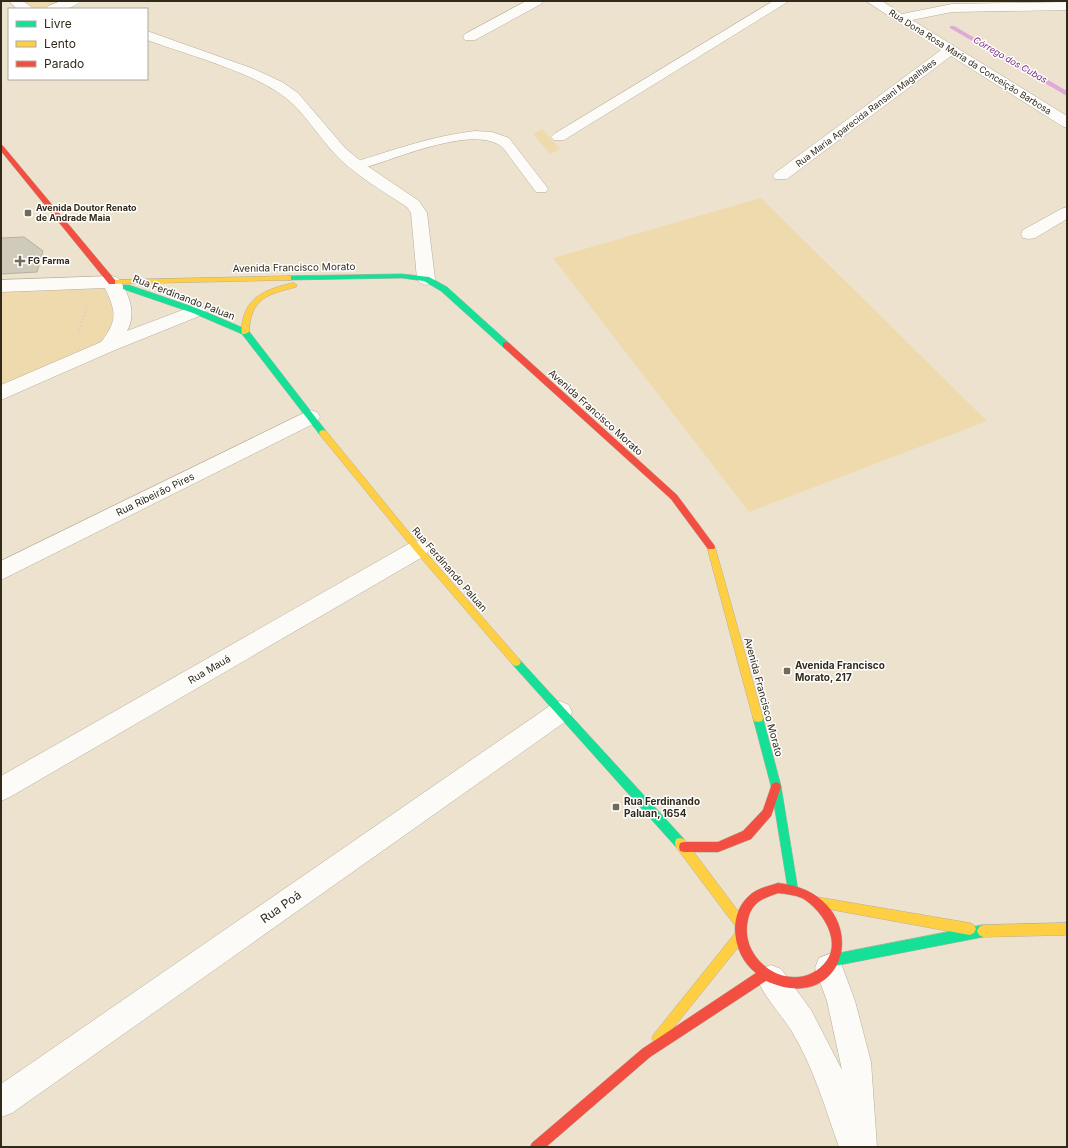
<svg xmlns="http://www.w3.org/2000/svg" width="1068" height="1148" font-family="Inter,sans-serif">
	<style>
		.green { fill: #efdaad }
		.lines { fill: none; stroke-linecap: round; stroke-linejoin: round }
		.stream { fill: #dfa9d8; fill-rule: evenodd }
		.building { fill: #cfcab9; stroke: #b5b09f }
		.lane-casing { stroke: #b6ae9e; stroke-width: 1 }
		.street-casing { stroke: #b6ae9e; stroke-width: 1 }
		.fast-casing { stroke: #b6ae9e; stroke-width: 1 }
		.slow-casing { stroke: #b6ae9e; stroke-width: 1 }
		.jam-casing { stroke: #b6ae9e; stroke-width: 1 }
		.path { stroke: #d2cfc9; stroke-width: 2.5; stroke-dasharray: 1 2.5; stroke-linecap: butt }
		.lane { fill: #fcfbf8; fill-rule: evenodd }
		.street { fill: #fcfbf8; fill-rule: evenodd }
		.fast { fill: #16e098; fill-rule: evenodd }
		.slow { fill: #ffcf43; fill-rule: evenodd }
		.jam { fill: #f24e42; fill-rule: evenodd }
		.poi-dot { fill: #726a59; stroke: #fff; stroke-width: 1.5 }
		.labels { text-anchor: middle; stroke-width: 3; stroke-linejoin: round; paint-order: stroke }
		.far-water-label { font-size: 9px; font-style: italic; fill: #7d2583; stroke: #fff }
		.far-street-label { font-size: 9px; fill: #312a1b; stroke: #fff }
		.far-poi-label { font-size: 9px; font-weight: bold; fill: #312a1b; stroke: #fff; text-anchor: start }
		.street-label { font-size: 10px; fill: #312a1b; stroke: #fff }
		.poi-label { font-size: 10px; font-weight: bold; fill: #312a1b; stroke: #fff; text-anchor: start }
		.near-street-label { font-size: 12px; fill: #312a1b; stroke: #fff }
	</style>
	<rect width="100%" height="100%" fill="#ece2cd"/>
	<g class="green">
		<path d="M21,1H69C50,8 39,14 21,1Z"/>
		<polygon points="542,129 560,149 550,154 533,134"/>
		<polygon points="761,198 987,421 749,512 553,258"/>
		<polygon points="103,286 114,310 115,322 104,341 1,388 1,290"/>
	</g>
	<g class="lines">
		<polygon class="stream" points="950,26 954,26 1067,91 1067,96 950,28"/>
	</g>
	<polygon class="building" points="24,237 43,251 37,272 1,274 1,238"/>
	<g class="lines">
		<g class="lane-casing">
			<path id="lane" d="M475,131L492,132L509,138L546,186L548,189L546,192H536L504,149C478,121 389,162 357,170L352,169L350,166L352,163C393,150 432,136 475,131Z"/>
		</g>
		<g class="street-casing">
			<g id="street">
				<polygon points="9,1 23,1 34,9 17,9"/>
				<path d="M61,1H80C72,11 57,9 46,9L48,6Z"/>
				<polygon points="526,1 543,1 541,4 475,40 465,40 463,37 465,34"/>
				<polygon points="773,1 789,1 564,140 554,140 551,137 554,134"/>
				<polygon points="866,1 882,1 902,14 952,4 1067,2 1067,10 952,12 912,20 1067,116 1067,128 1062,126 951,56 787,179 775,179 773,176 775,173 941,50"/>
				<path d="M147,31L254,69L282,82L298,93L345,148L363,163L419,201L427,213L435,279L432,283L426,285L420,283L417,279L411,213L407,207C383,191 354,175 334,153C319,137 303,111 286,98C253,72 188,55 147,40Z"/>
				<polygon points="1067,207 1067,219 1035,238 1029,239 1023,238 1021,234 1023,230 1061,209"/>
				<path d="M112,276L118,278C129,294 137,313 127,331L196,305L202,307L205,311L202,315L115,350L1,400V385L101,342C118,321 116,311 105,288L1,292V280Z"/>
				<polygon points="310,410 317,412 320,417 317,422 1,580 1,561"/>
				<polygon points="418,541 426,543 429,549 426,555 10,797 1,801 1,776 410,543"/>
				<polygon points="560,701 569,705 572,712 569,719 12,1113 1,1117 1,1084 551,705"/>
				<path d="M829,954L839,958L855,1001L871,1062L877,1147H839C825,1107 813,1066 791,1030C780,1013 765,998 757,979L761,969L771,965L781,969L811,1010L842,1070L827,1001L815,968L819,958Z"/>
			</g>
		</g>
		<g class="fast-casing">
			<g id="fast">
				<polygon points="402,274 429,277 447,287 509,343 509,347 503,347 441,291 424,281 402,278 288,280 284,278 288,276"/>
				<polygon points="123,285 129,285 199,309 248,330 326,431 327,433 326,435 320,435 242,334 193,313 123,289"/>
				<polygon points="516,658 519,659 684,839 685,843 684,847 680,848 676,847 513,665 511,662 513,659"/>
				<polygon points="758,714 762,715 763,718 781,786 798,890 797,894 793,895 789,894 788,890 771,786 753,718 754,715"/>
				<polygon points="983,925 987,927 989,931 987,935 983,937 834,966 830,964 828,960 830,956 834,954"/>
			</g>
		</g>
		<g class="slow-casing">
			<g id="slow">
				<polygon points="288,276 291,276 291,280 112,284 108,282 112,280"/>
				<path d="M293,283L297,285L296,287C266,295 251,298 249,332L245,334H242C241,329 242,323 243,319C249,294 271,288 293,283Z"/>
				<polygon points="323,430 326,431 421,547 519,659 521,662 519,665 516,666 513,665 415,551 320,435 319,433 320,431"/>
				<polygon points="711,544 714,545 715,547 763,718 762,721 758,722 754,721 753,718 707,547 708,545"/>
				<polygon points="680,838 684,839 744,919 746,923 744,927 740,929 736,927 676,847 675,843 676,839"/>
				<polygon points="817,897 970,923 974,925 976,929 974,933 970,935 817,907 813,906 811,902 813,898"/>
				<polygon points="1067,923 1067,935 983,937 979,935 977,931 979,927 983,925"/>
				<polygon points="740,930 744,932 746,936 744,940 662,1042 658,1044 654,1042 652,1038 654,1034 736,932"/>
			</g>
		</g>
		<g class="jam-casing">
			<g id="jam">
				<polygon points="1,145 3,146 115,280 115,284 109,284 1,151"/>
				<polygon points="506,342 509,343 677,495 714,545 715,547 714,549 708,549 671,499 503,347 503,343"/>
				<polygon points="776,782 780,784 781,787 771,816 751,839 718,852 684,852 680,851 679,847 680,843 684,842 718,842 743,831 763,810 772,784"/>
				<path d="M778,883C875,893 854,1020 766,981L650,1057L546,1147H530L532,1143L642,1049L756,973C733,956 726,915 750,895C758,888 769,886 778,883ZM778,893C786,894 795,895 802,898C820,908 842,939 827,960C800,998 742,967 747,925C748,917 750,910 756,904C762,898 771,896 778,893Z"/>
			</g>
		</g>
		<polyline class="path" points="78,333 87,306"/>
		<use href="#lane" class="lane"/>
		<use href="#street" class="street"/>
		<use href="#fast" class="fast"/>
		<use href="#slow" class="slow"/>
		<use href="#jam" class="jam"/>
	</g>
	<g class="poi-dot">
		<rect x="24" y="209" width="8" height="8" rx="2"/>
		<path d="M18 255h4v4h4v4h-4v4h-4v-4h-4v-4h4z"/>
		<rect x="783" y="667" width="8" height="8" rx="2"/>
		<rect x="612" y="803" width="8" height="8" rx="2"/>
	</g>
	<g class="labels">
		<g class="far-water-label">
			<text transform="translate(1010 60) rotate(30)" y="3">Córrego dos Cubas</text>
		</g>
		<g class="far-street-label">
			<text transform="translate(970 62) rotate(32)" y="3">Rua Dona Rosa Maria da Conceição Barbosa</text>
			<text transform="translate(866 113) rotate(-37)" y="3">Rua Maria Aparecida Ransani Magalhães</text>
		</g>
		<g class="far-poi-label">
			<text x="36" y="211">Avenida Doutor Renato<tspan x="36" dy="10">de Andrade Maia</tspan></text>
			<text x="28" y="264">FG Farma</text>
		</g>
		<g class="street-label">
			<text transform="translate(294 267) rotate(-1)" y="4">Avenida Francisco Morato</text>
			<text transform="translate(184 297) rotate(21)" y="4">Rua Ferdinando Paluan</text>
			<text transform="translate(596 412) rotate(42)" y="4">Avenida Francisco Morato</text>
			<text transform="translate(155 494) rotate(-26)" y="4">Rua Ribeirão Pires</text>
			<text transform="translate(450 569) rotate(49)" y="4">Rua Ferdinando Paluan</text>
			<text transform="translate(209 669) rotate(-30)" y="4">Rua Mauá</text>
			<text transform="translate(764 697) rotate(75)" y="4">Avenida Francisco Morato</text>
		</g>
		<g class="poi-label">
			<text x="795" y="669">Avenida Francisco<tspan x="795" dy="12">Morato, 217</tspan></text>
			<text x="624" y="805">Rua Ferdinando<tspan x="624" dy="12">Paluan, 1654</tspan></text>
		</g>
		<g class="near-street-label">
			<text transform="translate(281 907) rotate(-35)" y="4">Rua Poá</text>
		</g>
	</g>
	<rect width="1068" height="1148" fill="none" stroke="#312a1b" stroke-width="4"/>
	<rect x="8" y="8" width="140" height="72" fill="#ffffff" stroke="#adaaa4"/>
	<rect x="16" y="21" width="20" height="6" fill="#16e098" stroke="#adaaa4"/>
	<text x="44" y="28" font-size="12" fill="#312a1b">Livre</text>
	<rect x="16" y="41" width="20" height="6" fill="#ffcf43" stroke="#adaaa4"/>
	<text x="44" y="48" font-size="12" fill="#312a1b">Lento</text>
	<rect x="16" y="61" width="20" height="6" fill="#f24e42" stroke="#adaaa4"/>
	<text x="44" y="68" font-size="12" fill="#312a1b">Parado</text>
</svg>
